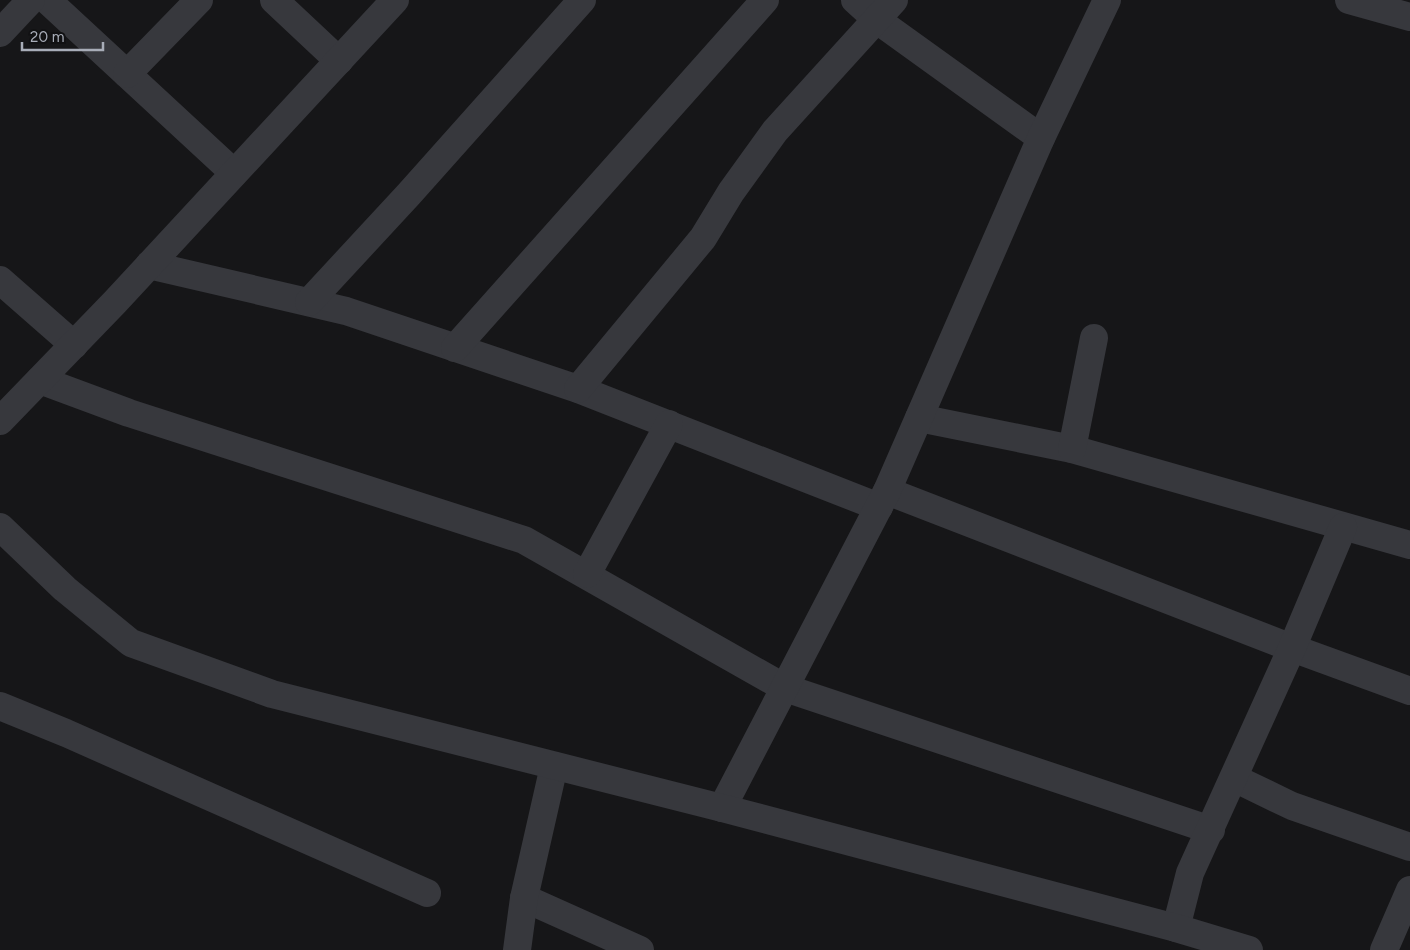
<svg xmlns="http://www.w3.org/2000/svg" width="1410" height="950" font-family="Figtree,sans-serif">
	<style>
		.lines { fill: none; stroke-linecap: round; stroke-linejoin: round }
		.minor { stroke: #37383d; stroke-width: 28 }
		.tertiary { stroke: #37383d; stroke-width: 28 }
	</style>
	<rect width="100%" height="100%" fill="#161618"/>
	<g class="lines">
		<g class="minor">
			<polyline points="47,0 234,173"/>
			<polyline points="274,0 339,61"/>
			<polyline points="855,0 877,20 1041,138"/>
			<polyline points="1349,0 1410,17"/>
			<polyline points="0,33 31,0"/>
			<polyline points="127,74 199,0"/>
			<polyline points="149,265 346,311 578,389 879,507"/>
			<polyline points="0,280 74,345"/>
			<polyline points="309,302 409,194 582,0"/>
			<polyline points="455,348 765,0"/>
			<polyline points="40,380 129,413 524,540 785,688 1211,830"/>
			<polyline points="578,389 703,238 731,192 775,131 894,0"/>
			<polyline points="919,418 1072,449 1410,545"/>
			<polyline points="0,421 115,302 395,0"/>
			<polyline points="1072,449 1094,338"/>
			<polyline points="887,491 1292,648 1410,691"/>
			<polyline points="587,574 669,424"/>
			<polyline points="0,706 66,733 427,893"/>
			<polyline points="1234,778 1292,806 1410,847"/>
			<polyline points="722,808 887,491 1041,138 1107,0"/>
			<polyline points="524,898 640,950"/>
			<polyline points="1176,928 1190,873 1292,648 1343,527"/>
			<polyline points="517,950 524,898 554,766"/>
			<polyline points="1384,950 1410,890"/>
		</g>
		<polyline class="tertiary" points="0,527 65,589 131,643 272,694 722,808 1176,928 1249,950"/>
	</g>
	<path d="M22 42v8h81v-8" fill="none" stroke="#a8adb8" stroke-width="2.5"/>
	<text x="30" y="42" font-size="15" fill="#a8adb8" stroke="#111113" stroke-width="4" paint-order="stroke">20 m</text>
</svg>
